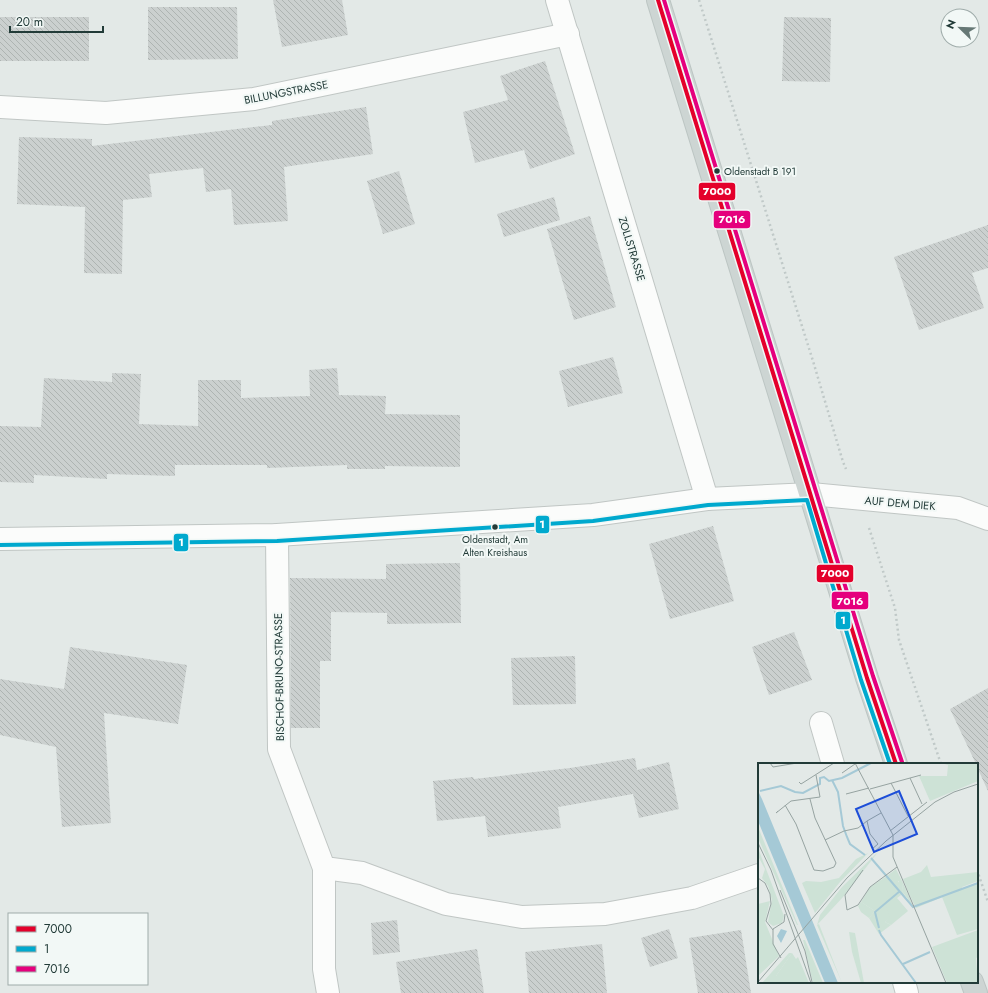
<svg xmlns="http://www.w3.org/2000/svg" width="988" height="993" font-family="Jost,sans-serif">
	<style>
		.building { fill: url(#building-back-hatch) }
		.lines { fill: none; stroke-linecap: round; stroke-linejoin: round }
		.minor-casing { stroke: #c0c6c4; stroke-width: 24 }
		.major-casing { stroke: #bcc5c3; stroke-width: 24 }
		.path { stroke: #c0c9c8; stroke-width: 2.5; stroke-dasharray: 2 3; stroke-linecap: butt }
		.minor { stroke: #fbfcfb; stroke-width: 22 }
		.major { stroke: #cdd5d3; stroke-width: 22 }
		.bus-1-casing { stroke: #f2f8f6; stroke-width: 7 }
		.bus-2-casing { stroke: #f2f8f6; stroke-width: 7 }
		.bus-3-casing { stroke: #f2f8f6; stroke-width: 7 }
		.bus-1 { stroke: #e4002b; stroke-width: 4 }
		.bus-2 { stroke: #00a9ce; stroke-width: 4 }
		.bus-3 { stroke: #e5007d; stroke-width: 4 }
		.bus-dot { fill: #223b38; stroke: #f2f8f6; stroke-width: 1.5 }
		.labels { text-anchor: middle; stroke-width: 4; stroke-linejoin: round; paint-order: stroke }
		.bus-label { font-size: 10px; fill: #223b38; stroke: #f2f8f6; text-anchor: start }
		.street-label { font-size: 11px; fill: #223b38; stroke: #f2f8f6 }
		.inset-river { fill: none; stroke: #a5c9d6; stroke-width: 2 }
		.inset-road { fill: none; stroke: #96a3a1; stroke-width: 1 }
		.view { fill: #1d4ed8; fill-opacity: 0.15; stroke: #1d4ed8; stroke-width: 2 }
		.inset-edge { fill: none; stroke: #223b38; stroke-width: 2 }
		.line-badge { stroke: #f2f8f6; stroke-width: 1.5 }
		.badge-label { font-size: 11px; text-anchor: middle; font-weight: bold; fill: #fff }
	</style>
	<defs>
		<pattern id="building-back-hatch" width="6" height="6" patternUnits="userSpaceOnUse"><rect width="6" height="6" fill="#cbd0cf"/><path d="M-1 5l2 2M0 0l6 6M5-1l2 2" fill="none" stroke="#aeb4b2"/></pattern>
	</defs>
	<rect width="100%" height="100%" fill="#e3e9e7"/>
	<g class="building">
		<polygon points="273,0 342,0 348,35 282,47"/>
		<polygon points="148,7 237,7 238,59 148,60"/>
		<rect x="0" y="17" width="89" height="44"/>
		<polygon points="784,17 831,18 830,82 782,81"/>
		<polygon points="545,61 575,154 530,169 524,150 475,163 463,112 508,100 500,76"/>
		<polygon points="366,107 373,154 284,167 288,221 234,225 231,189 206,192 203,168 149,174 152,197 123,200 122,274 84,273 85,207 17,204 19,137 92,139 92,146 272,125 272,121"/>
		<polygon points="399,171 415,224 383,234 367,181"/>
		<polygon points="554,197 560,220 504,237 497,214"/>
		<polygon points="590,216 616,307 574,320 547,229"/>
		<polygon points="988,225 988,268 972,273 984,308 919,330 894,257"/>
		<polygon points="613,357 623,393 568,407 559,371"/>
		<polygon points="337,368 339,395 386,396 385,414 460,415 460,467 385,466 385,469 347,469 347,465 267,468 267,465 175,465 175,476 107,474 107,479 34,475 34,483 0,482 0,426 41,427 44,378 112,382 112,373 141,374 139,424 198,426 198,380 241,380 241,398 310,396 309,370"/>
		<polygon points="713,526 734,601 670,619 649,544"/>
		<polygon points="460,563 461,623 387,624 387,613 331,612 331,661 320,661 320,728 291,728 290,578 386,579 386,564"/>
		<polygon points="794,632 812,680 769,695 752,647"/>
		<polygon points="70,647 187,665 178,724 104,713 111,823 62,827 56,747 0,735 0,679 64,689"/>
		<polygon points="575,656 576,704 513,705 511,658"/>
		<polygon points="988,688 988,791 977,767 977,764 976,764 950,709"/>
		<polygon points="635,758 637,770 669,762 679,809 639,818 633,794 558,807 561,828 488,837 485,816 437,821 433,781 473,777 474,779 570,768"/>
		<polygon points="397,920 400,952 373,955 371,923"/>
		<polygon points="669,929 678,958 650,967 641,938"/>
		<polygon points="741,930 751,993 698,993 689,938"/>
		<polygon points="602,944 607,993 529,993 525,952"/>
		<polygon points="477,949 484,993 401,993 396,962"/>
	</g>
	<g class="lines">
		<g class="minor-casing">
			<g id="minor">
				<polyline points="557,0 707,499"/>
				<polyline points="0,107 106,113 254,99 568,34"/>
				<polyline points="277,535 279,749 324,868 362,873 446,904 522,917 605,914 692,898 759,875"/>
				<polyline points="0,539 277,535 593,515 707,499 811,494 958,508 988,519"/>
				<polyline points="821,723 833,764"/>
				<polyline points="324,868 324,969 328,993"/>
				<polyline points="904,982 907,993"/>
			</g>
		</g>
		<g class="major-casing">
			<g id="major">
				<polyline points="658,0 867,678 896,764"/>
				<polyline points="972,982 976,993"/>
			</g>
		</g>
		<g class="path">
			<polyline points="699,0 813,361 843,462 846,469"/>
			<polyline points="869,528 895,608 899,640 941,764"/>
			<polyline points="977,870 988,902"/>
		</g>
		<use href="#minor" class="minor"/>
		<use href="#major" class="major"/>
		<g class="bus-1-casing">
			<polyline id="bus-1" points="658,0 867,678 896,764"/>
		</g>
		<g class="bus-2-casing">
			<polyline id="bus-2" points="0,545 277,541 593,521 708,505 807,500 861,680 890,764"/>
		</g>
		<g class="bus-3-casing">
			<polyline id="bus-3" points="664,0 873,676 902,762"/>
		</g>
		<use href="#bus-1" class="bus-1"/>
		<use href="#bus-2" class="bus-2"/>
		<use href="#bus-3" class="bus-3"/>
	</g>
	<g class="bus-dot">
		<circle cx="717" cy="171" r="3.5"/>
		<circle cx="495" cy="527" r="3.5"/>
	</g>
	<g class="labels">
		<g class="bus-label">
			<text x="724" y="175">Oldenstadt B 191</text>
			<text x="495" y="543" text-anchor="middle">Oldenstadt, Am<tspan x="495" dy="13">Alten Kreishaus</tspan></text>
		</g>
		<g class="street-label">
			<text transform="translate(286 92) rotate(-11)" y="4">BILLUNGSTRASSE</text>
			<text transform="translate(632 249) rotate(73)" y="4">ZOLLSTRASSE</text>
			<text transform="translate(900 503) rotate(5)" y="4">AUF DEM DIEK</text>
			<text transform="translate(279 677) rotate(-91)" y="4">BISCHOF-BRUNO-STRASSE</text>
		</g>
	</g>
	<g transform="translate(758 763)">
		<rect width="220" height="220" fill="#e3e9e7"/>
		<path d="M0,64L40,162H39L0,75ZM0,85L26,153L24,160L15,163L10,159L14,137L10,123L4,115L7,106L0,93ZM169,102L173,114L220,109V118L204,124V126L220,120V166L199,172L184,134L187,133L170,138L153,135L145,116L163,109ZM129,113L141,128L136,132L132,155L127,159L133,162L121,171L111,155L117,148L103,139L112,124ZM142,117L145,120L144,128L155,145L141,128L139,121ZM12,138L7,159L21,193L0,213V141ZM61,161L84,220L59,162ZM220,167V194L218,195L220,220H189L174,184ZM45,177H47L65,220H55ZM34,190L38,196L40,194L51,220H18V213Z" fill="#cde2d6"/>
		<path d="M183,0H220V18L172,38L161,13H189L190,2ZM120,89L85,134L59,162L62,152L84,124ZM110,90L82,119L57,150L44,120L48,118L63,119L81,115L98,96ZM138,106L145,120L155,143L144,128L145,120L140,118L143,132L139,135L150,148L133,162L127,159L132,154L128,142L140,128L129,113ZM166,130L170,138L187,133L158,145L153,135ZM103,139L117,148L111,155L103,149L100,143ZM91,169L97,170L106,220H103L94,189ZM31,190H34L18,213V220H4Z" fill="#cde2d6"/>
		<path d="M0,28L4,36L80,220H67L0,58ZM23,166L29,168L23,180L19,173Z" fill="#a5c9d6"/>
		<path class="inset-river" d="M74,17L80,29L85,63L89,74L92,81L107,92M2,28L23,23L37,29L45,30L62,21V15L66,14L71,18L84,15L113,0M113,95L155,144L220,120M121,165L117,149L142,128M121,167L123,172L158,220M145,201L172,189"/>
		<path class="inset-road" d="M12,0L15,4L39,0M97,0L135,72V94L188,220M84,10L97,1M152,15L164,41M41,19L43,21L76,0M133,20L150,53M112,26L163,12M88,31L111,25M27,42L38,61L56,107L65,108L76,104L78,100L57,55L52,36M20,48L18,50L33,38L62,34L58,12M132,68L169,39M67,77L86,68L100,65L109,58M0,80L13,107L53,220M114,86L120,81L112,71L109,58L123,50M105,107L87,132L89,147L100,142L112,124L139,104M0,115L7,120L12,131L13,141L8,158L15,167M22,127L47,188L54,219M15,166V181L23,195M15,166L26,159L27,151M0,219L89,115L128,78L177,39L196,29L220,21"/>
		<path class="view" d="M141,28L159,71L116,89L98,46Z"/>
		<rect width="220" height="220" class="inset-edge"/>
	</g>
	<g class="line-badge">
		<rect x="698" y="182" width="38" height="19" rx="4" fill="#e4002b"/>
		<rect x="713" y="210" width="38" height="19" rx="4" fill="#e5007d"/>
		<rect x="535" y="515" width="15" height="19" rx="4" fill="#00a9ce"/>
		<rect x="173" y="533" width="16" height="19" rx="4" fill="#00a9ce"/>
		<rect x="816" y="564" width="38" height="19" rx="4" fill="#e4002b"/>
		<rect x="831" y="591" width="38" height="19" rx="4" fill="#e5007d"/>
		<rect x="835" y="611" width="16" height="19" rx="4" fill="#00a9ce"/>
	</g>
	<g class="badge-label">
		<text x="717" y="195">7000</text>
		<text x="732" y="223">7016</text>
		<text x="542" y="528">1</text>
		<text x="181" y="546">1</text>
		<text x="835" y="577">7000</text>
		<text x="850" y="605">7016</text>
		<text x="843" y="624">1</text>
	</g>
	<rect x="8" y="913" width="140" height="72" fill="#f2f8f6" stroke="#9facaa"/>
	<rect x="16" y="926" width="20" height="6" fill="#e4002b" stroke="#9facaa"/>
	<text x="44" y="933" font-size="12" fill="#223b38">7000</text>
	<rect x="16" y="946" width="20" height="6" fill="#00a9ce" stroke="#9facaa"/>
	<text x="44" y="953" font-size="12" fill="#223b38">1</text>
	<rect x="16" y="966" width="20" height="6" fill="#e5007d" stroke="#9facaa"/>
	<text x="44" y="973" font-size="12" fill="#223b38">7016</text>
	<g transform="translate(960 28) rotate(293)"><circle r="19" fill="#f2f8f6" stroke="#9facaa"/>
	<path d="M0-3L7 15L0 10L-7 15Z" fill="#667875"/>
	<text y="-6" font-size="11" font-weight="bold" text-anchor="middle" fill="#223b38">N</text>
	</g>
	<path d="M10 26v6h93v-6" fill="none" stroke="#223b38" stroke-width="2"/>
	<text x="16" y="26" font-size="12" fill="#223b38" stroke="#f2f8f6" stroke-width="3" paint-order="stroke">20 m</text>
</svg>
